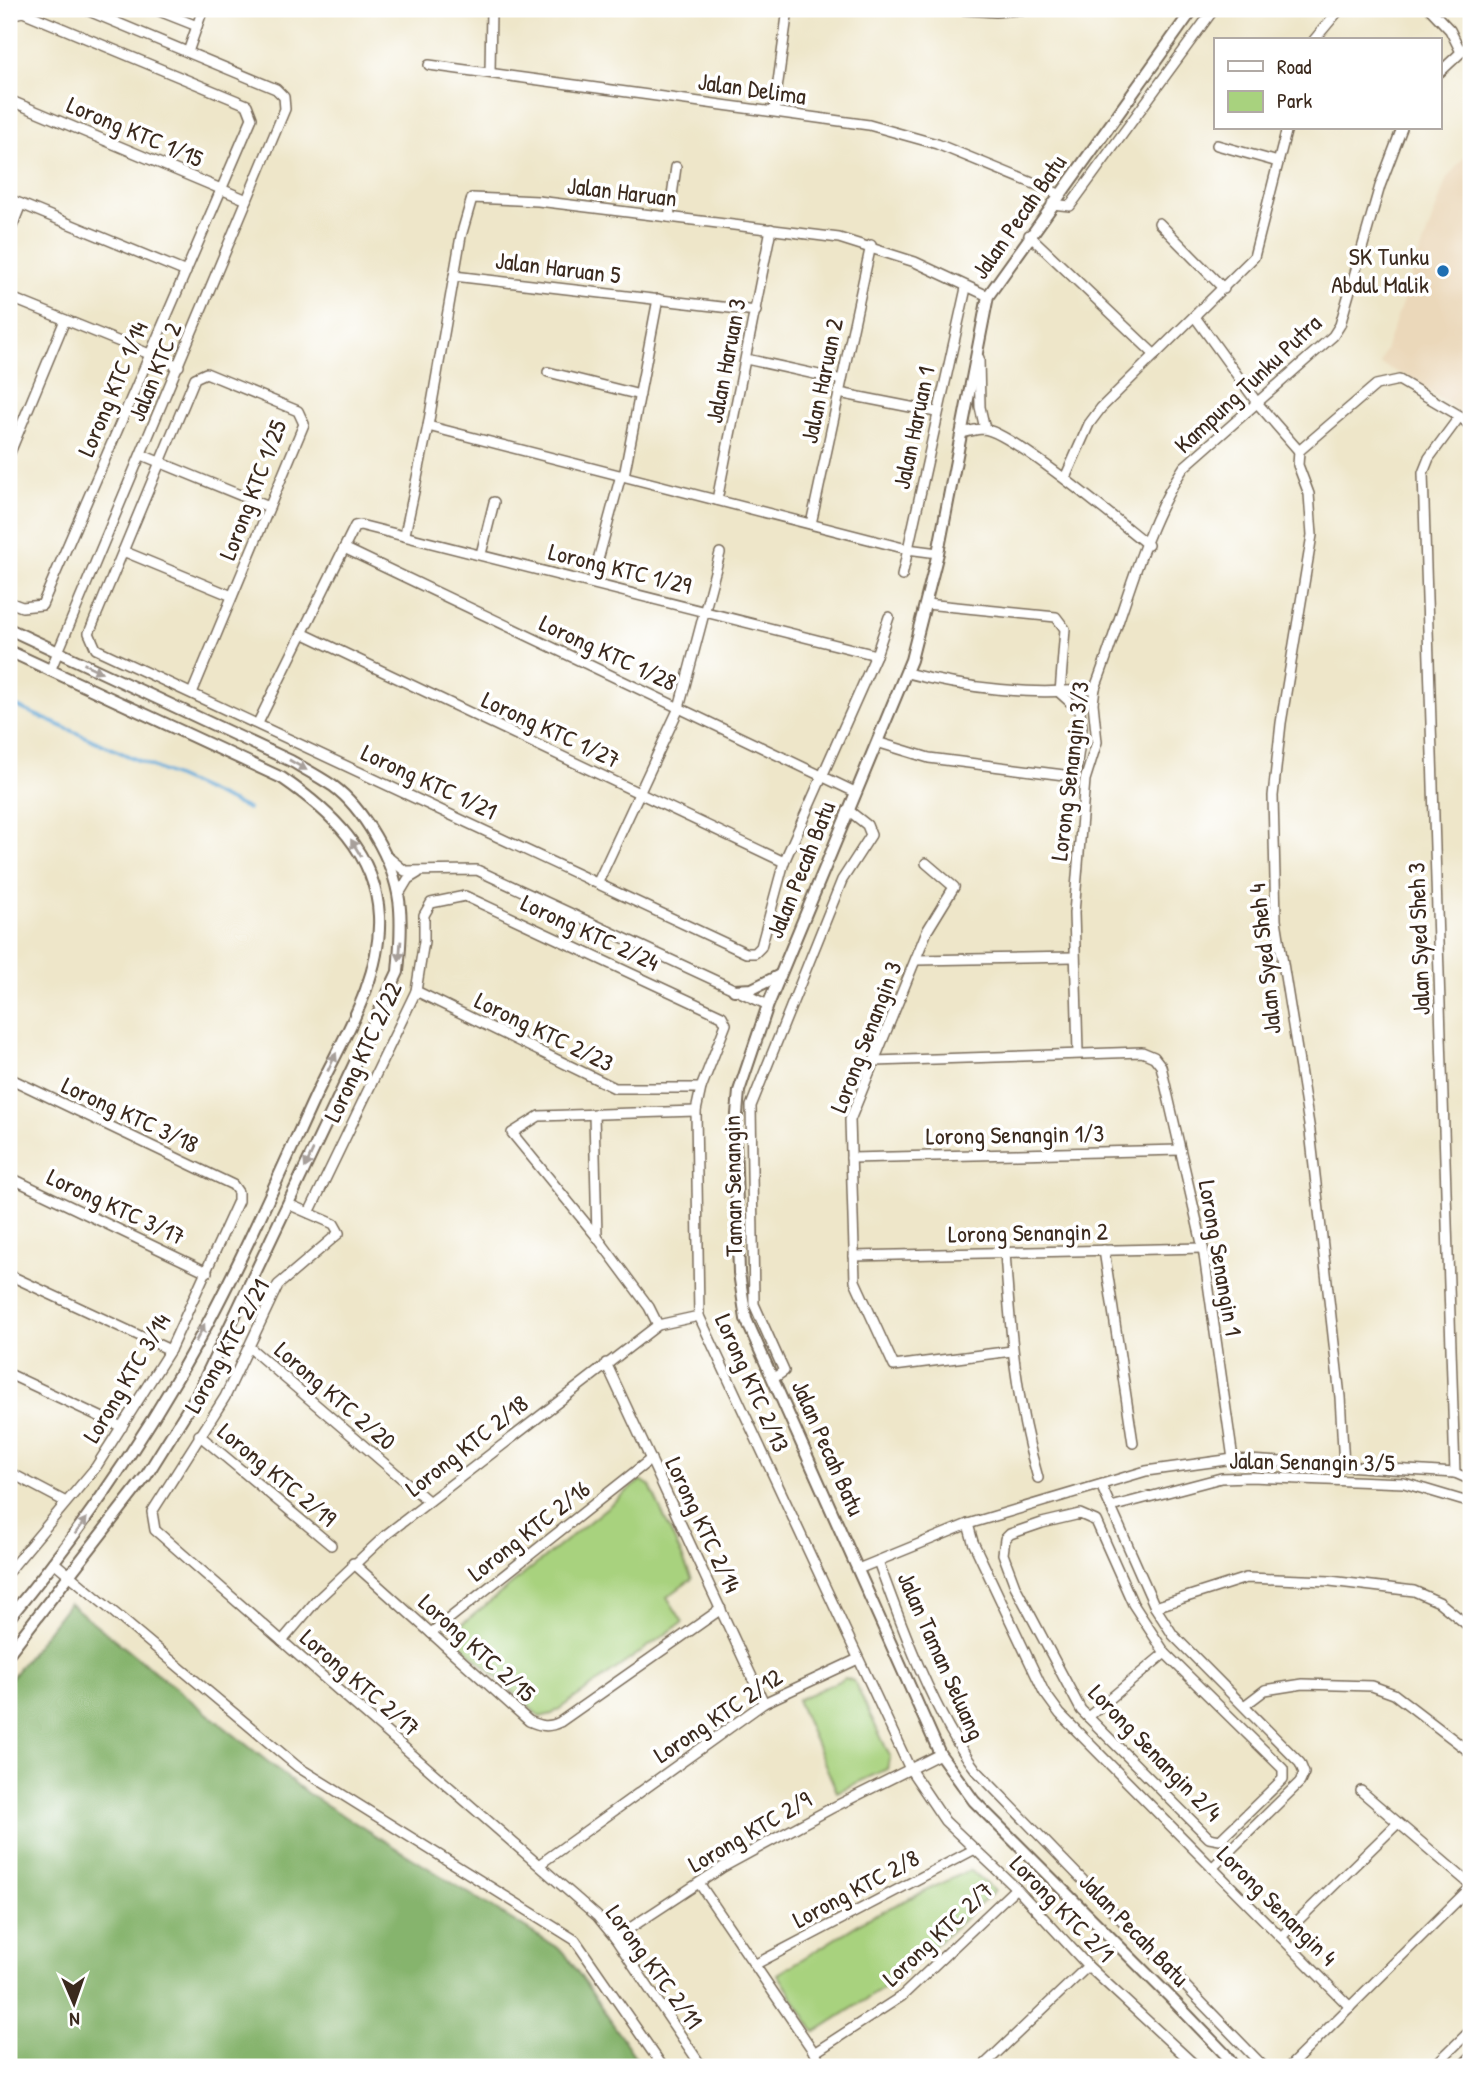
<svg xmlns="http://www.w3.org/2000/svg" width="1480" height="2076" font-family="'Patrick Hand',sans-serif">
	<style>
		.built { fill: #ebd8ba }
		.green { fill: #a8d27e; stroke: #727e4e; stroke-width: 2 }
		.forest { fill: #86b46d; stroke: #606f46; stroke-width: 2 }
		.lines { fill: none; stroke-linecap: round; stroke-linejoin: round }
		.stream { stroke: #61a8d8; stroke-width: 3.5 }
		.minor-casing { stroke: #7a6c5a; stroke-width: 12 }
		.tertiary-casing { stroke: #7a6c5a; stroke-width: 14 }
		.minor { stroke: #fff; stroke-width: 9 }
		.tertiary { stroke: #fff; stroke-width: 10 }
		.oneway { fill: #a79f9a }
		.poi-dot { fill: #1f6fb2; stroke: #fff; stroke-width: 2.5 }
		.labels { text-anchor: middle; stroke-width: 7; stroke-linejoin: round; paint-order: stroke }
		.street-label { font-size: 24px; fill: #3b2a1e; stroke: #fff }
		.poi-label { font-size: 24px; fill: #3b2a1e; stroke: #fff; text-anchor: end }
	</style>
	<rect width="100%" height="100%" fill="#fff"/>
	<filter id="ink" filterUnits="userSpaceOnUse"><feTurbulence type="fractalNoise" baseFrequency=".0143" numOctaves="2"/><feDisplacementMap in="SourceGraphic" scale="14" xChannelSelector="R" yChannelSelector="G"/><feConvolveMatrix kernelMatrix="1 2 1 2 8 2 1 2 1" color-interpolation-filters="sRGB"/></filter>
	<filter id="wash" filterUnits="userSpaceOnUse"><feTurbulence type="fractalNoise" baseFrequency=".00686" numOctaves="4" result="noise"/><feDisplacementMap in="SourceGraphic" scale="28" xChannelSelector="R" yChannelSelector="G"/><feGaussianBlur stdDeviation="1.57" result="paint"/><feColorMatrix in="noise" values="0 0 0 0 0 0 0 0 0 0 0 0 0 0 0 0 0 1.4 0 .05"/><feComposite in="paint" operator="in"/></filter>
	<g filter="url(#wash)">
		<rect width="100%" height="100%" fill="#eee6c9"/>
		<polygon class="built" points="1471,149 1471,424 1460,412 1407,377 1380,364 1447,178"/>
		<g class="green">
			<polygon points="641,1480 650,1486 692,1579 667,1597 683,1622 552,1714 540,1717 457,1641 456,1629"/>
			<polygon points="845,1678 854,1681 890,1756 887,1769 837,1792 797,1700"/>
			<polygon points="970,1870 995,1891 898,1979 815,2032 778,1974 870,1917"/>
		</g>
		<polygon class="forest" points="69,1603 307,1793 564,1952 642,2067 9,2067 9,1681"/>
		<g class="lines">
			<polyline class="stream" points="9,703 248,809"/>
		</g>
	</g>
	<g filter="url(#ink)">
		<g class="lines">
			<g class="minor-casing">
				<g id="minor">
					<polyline points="154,9 197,26"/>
					<polyline points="948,9 996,12 1029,9"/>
					<polyline points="1430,9 1450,30 1460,50"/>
					<polyline points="9,15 23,12 247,105 252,118 42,605 22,607 9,602"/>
					<polyline points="1314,40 1340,9"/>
					<polyline points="188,52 203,9"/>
					<polyline points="429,65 869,125 937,144 1059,194"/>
					<polyline points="1440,72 1471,43"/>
					<polyline points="490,73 491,9"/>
					<polyline points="9,100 247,200"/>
					<polyline points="774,111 788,9"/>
					<polyline points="1217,145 1278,162"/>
					<polyline points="9,199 186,272"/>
					<polyline points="1052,204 1070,206 1214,9"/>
					<polyline points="669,217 676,167"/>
					<polyline points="1159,223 1224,289"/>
					<polyline points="9,234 21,204"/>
					<polyline points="1029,235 1155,355"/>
					<polyline points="454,276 756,311"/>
					<polyline points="9,297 179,366"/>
					<polyline points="1195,317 1258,404 1299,451"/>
					<polyline points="979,358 980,407 985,429"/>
					<polyline points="746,359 842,380"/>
					<polyline points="548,372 640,395"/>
					<polyline points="839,393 936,412"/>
					<polyline points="428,426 907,549 938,553"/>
					<path d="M961,433C968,432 976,429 983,429C1011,431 1120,523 1148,545"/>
					<polyline points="1299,451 1298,465 1309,494 1312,535 1281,723 1273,796 1276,920 1310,1131 1340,1397 1344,1466"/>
					<polyline points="1299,451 1376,385 1399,380 1460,416 1471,427"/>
					<polyline points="9,455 65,320"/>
					<polyline points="142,455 269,507"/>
					<polyline points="624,476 658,299"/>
					<polyline points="1065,478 1089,424 1101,408 1254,257 1287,128"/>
					<polyline points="717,500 771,229"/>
					<polyline points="811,524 871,245"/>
					<polyline points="405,534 428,426 461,236 472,198 538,201 839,238 915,262 988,296"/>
					<polyline points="344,548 855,792"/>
					<polyline points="123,551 232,596"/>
					<polyline points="481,554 494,502"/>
					<polyline points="902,576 966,288"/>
					<polyline points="592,582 621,475"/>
					<polyline points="302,633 784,862"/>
					<polyline points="50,671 285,109 284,97 276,89 84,9"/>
					<path d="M907,673C963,688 1038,697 1095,688"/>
					<polyline points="192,693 304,424 298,411 206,373 195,378 89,633 96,649 746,953 755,953 761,947 784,862 876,655 889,617"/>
					<polyline points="258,723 355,526 360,525 876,655"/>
					<polyline points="880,743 929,758 1064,775 1072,775 1076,770 1082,728 1080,711 1060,693 1065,629 1056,617 926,604"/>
					<polyline points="389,858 405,871 477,870 768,1005"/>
					<polyline points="926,863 954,887 927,931 850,1120 855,1281 894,1366 1012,1351"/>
					<polyline points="598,882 679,708 720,553"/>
					<polyline points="399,894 408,879 418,873"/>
					<polyline points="917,960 1074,957"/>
					<polyline points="416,991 615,1088 701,1088"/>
					<path d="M1078,1052L1074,913L1085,780L1097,742L1093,703L1095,688C1123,617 1142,530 1184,467L1333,336L1340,325L1380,186L1402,128"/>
					<polyline points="875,1061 1142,1052 1154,1057 1161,1066 1203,1248 1233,1459"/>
					<polyline points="9,1078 233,1185 238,1192 238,1201 170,1350 96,1467 9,1571"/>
					<polyline points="594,1114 597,1237"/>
					<polyline points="851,1158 1180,1150"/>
					<polyline points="9,1177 207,1272"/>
					<polyline points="288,1204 334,1224 339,1233 278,1285 225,1397 152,1512 155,1530 597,1916 615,1938 702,2067"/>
					<polyline points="309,1213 416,991 424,941 424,915 431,903 465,896 722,1016 726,1024 701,1088 696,1111 699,1316 910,1769 945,1821 1016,1888 1088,1966 1197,2067"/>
					<polyline points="1104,1250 1133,1443"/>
					<path d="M1005,1252C1010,1329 1016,1404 1038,1478"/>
					<polyline points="854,1256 1203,1248"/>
					<polyline points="9,1275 170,1350"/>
					<polyline points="658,1325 649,1307 597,1237 512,1133 539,1116 696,1111"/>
					<polyline points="249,1347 428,1501"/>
					<polyline points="606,1363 764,1703"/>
					<polyline points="9,1374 122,1427"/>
					<polyline points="774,1378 784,1371 754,1304 751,1106 842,880 871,835 867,825 848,810"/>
					<polyline points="199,1435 331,1545"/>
					<polyline points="9,1472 66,1502"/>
					<polyline points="1455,1473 1423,473 1429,458 1460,416"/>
					<polyline points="1101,1485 1155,1607 1173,1635 1300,1763 1304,1773 1300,1782 1212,1868"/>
					<polyline points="1111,1507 1221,1478 1251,1477 1404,1483 1471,1503"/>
					<polygon points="1080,1514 1096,1521 1133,1604 1165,1653 1283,1769 1283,1779 1220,1840 1209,1838 1081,1710 1015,1586 1003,1554 1005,1539 1010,1534 1042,1523"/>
					<polyline points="968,1524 973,1542 1044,1692 1060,1714 1350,2007"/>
					<path d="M878,1561C901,1625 935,1717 976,1770L1264,2067"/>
					<polyline points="55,1563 298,1767 575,1940 663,2067"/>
					<path d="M353,1563L529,1721C541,1726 548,1728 560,1722L721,1609"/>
					<polyline points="858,1569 968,1524 1146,1471 1233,1459 1455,1473 1471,1480"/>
					<polyline points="1155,1607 1246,1578 1330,1581 1414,1591 1439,1602 1471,1628"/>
					<polyline points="431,1633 651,1459"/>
					<polyline points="282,1641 317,1600 387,1534 658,1325 699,1316"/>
					<polyline points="1244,1706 1265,1690 1303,1684 1372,1686 1394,1694 1471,1753"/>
					<polyline points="1088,1717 1165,1653"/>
					<polyline points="1361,1791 1471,1885"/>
					<polyline points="540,1864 764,1703 858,1659"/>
					<polyline points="699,1883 824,2067"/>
					<polyline points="1281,1937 1398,1823"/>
					<polyline points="615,1938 723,1867 830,1809 940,1754"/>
					<polyline points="756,1964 975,1849"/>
					<polyline points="814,2053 902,1996 1016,1888"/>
					<polyline points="982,2067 1088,1966"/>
					<polyline points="1289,2067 1471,1887"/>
					<polyline points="1433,2067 1471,2030"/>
				</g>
			</g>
			<g class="tertiary-casing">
				<g id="tertiary">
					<polyline points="1193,9 988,296 938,553 911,660 768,1005 739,1091 735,1138 739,1273 746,1319 940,1754 974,1801 1169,1996 1225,2054 1234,2067"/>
					<path d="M9,629L291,761C305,769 320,777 333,786C351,799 364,817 375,836C404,885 403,916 398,972L198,1393L146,1476L9,1653"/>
					<path d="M9,651L282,778C330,811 376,853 379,916C382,981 341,1041 314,1099C272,1191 228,1292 176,1380C127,1464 71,1543 9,1618"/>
					<polyline points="734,990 752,989 780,975"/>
					<polyline points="1462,2067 1471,2058"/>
				</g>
			</g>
			<use href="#minor" class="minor"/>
			<use href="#tertiary" class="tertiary"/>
		</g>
		<defs><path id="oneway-solid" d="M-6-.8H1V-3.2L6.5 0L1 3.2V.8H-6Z" transform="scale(1.75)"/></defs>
		<g class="oneway">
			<use href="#oneway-solid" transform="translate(93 668) rotate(25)"/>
			<use href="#oneway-solid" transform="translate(298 765) rotate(30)"/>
			<use href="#oneway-solid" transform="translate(356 848) rotate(-121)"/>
			<use href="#oneway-solid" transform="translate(400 951) rotate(95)"/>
			<use href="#oneway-solid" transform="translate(332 1062) rotate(-65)"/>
			<use href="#oneway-solid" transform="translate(309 1159) rotate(115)"/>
			<use href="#oneway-solid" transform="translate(200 1333) rotate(-63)"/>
			<use href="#oneway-solid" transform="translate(81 1526) rotate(-54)"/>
		</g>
	</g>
	<circle class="poi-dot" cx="1443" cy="271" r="7"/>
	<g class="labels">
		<g class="street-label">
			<text transform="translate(752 89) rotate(8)" y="8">Jalan Delima</text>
			<text transform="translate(135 132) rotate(23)" y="8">Lorong KTC 1/15</text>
			<text transform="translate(622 192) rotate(7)" y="8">Jalan Haruan</text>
			<text transform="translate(1019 217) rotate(-55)" y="8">Jalan Pecah Batu</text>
			<text transform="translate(558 268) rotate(7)" y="8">Jalan Haruan 5</text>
			<text transform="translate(726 361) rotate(-79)" y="8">Jalan Haruan 3</text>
			<text transform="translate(155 372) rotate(-68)" y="8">Jalan KTC 2</text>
			<text transform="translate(822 381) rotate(-78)" y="8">Jalan Haruan 2</text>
			<text transform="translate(1248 384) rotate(-43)" y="8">Kampung Tunku Putra</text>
			<text transform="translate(113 389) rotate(-67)" y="8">Lorong KTC 1/14</text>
			<text transform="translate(914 428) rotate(-78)" y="8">Jalan Haruan 1</text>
			<text transform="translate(253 490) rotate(-69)" y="8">Lorong KTC 1/25</text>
			<text transform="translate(620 569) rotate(14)" y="8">Lorong KTC 1/29</text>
			<text transform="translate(608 653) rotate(25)" y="8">Lorong KTC 1/28</text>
			<text transform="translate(551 730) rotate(25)" y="8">Lorong KTC 1/27</text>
			<text transform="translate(1070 771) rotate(-83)" y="8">Lorong Senangin 3/3</text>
			<text transform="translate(429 782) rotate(25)" y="8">Lorong KTC 1/21</text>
			<text transform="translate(801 870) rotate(-68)" y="8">Jalan Pecah Batu</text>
			<text transform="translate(590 933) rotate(25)" y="8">Lorong KTC 2/24</text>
			<text transform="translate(1419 939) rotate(-92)" y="8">Jalan Syed Sheh 3</text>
			<text transform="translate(1265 959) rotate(-96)" y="8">Jalan Syed Sheh 4</text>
			<text transform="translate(544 1032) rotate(26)" y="8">Lorong KTC 2/23</text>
			<text transform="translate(866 1037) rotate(-69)" y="8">Lorong Senangin 3</text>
			<text transform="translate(363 1052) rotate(-65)" y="8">Lorong KTC 2/22</text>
			<text transform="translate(130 1115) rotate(25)" y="8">Lorong KTC 3/18</text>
			<text transform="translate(1015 1135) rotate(-1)" y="8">Lorong Senangin 1/3</text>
			<text transform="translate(733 1186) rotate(-91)" y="8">Taman Senangin</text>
			<text transform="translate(116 1207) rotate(25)" y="8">Lorong KTC 3/17</text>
			<text transform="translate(1028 1233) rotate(-1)" y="8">Lorong Senangin 2</text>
			<text transform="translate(1220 1258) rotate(80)" y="8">Lorong Senangin 1</text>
			<text transform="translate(227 1346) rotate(-61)" y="8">Lorong KTC 2/21</text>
			<text transform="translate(127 1378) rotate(-59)" y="8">Lorong KTC 3/14</text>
			<text transform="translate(752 1383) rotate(66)" y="8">Lorong KTC 2/13</text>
			<text transform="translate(335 1396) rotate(41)" y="8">Lorong KTC 2/20</text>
			<text transform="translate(467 1446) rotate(-38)" y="8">Lorong KTC 2/18</text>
			<text transform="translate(828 1448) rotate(66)" y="8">Jalan Pecah Batu</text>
			<text transform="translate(1312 1462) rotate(1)" y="8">Jalan Senangin 3/5</text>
			<text transform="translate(277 1475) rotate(40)" y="8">Lorong KTC 2/19</text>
			<text transform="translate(703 1525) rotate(65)" y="8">Lorong KTC 2/14</text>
			<text transform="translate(529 1531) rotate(-38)" y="8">Lorong KTC 2/16</text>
			<text transform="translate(477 1648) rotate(42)" y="8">Lorong KTC 2/15</text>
			<text transform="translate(941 1656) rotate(66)" y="8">Jalan Taman Seluang</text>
			<text transform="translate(360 1683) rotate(41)" y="8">Lorong KTC 2/17</text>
			<text transform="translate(718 1716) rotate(-34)" y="8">Lorong KTC 2/12</text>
			<text transform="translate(1155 1753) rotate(46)" y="8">Lorong Senangin 2/4</text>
			<text transform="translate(750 1832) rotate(-30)" y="8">Lorong KTC 2/9</text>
			<text transform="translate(856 1889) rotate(-28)" y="8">Lorong KTC 2/8</text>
			<text transform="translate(1277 1906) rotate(45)" y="8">Lorong Senangin 4</text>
			<text transform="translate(1062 1909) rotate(46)" y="8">Lorong KTC 2/1</text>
			<text transform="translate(1134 1930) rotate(46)" y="8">Jalan Pecah Batu</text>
			<text transform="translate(938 1934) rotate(-43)" y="8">Lorong KTC 2/7</text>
			<text transform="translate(654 1967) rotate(54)" y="8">Lorong KTC 2/11</text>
		</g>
		<g class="poi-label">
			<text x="1429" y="265">SK Tunku<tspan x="1429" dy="28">Abdul Malik</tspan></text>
		</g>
	</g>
	<rect width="1480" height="2076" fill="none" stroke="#fff" stroke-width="35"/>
	<rect x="1214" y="38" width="228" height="91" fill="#ffffff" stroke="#b1aaa5" stroke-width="2"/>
	<rect x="1228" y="61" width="35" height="10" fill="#ffffff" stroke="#b1aaa5" stroke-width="2"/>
	<text x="1277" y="74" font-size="21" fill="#3b2a1e">Road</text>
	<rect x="1228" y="91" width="35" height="21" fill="#a8d27e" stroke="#b1aaa5" stroke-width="2"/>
	<text x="1277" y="108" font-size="21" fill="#3b2a1e">Park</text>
	<g transform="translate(74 2003) rotate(178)" stroke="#ffffff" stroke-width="5" paint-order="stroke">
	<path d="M0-5L12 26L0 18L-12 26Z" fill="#3b2a1e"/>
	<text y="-10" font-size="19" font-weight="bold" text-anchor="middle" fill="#3b2a1e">N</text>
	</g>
</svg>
